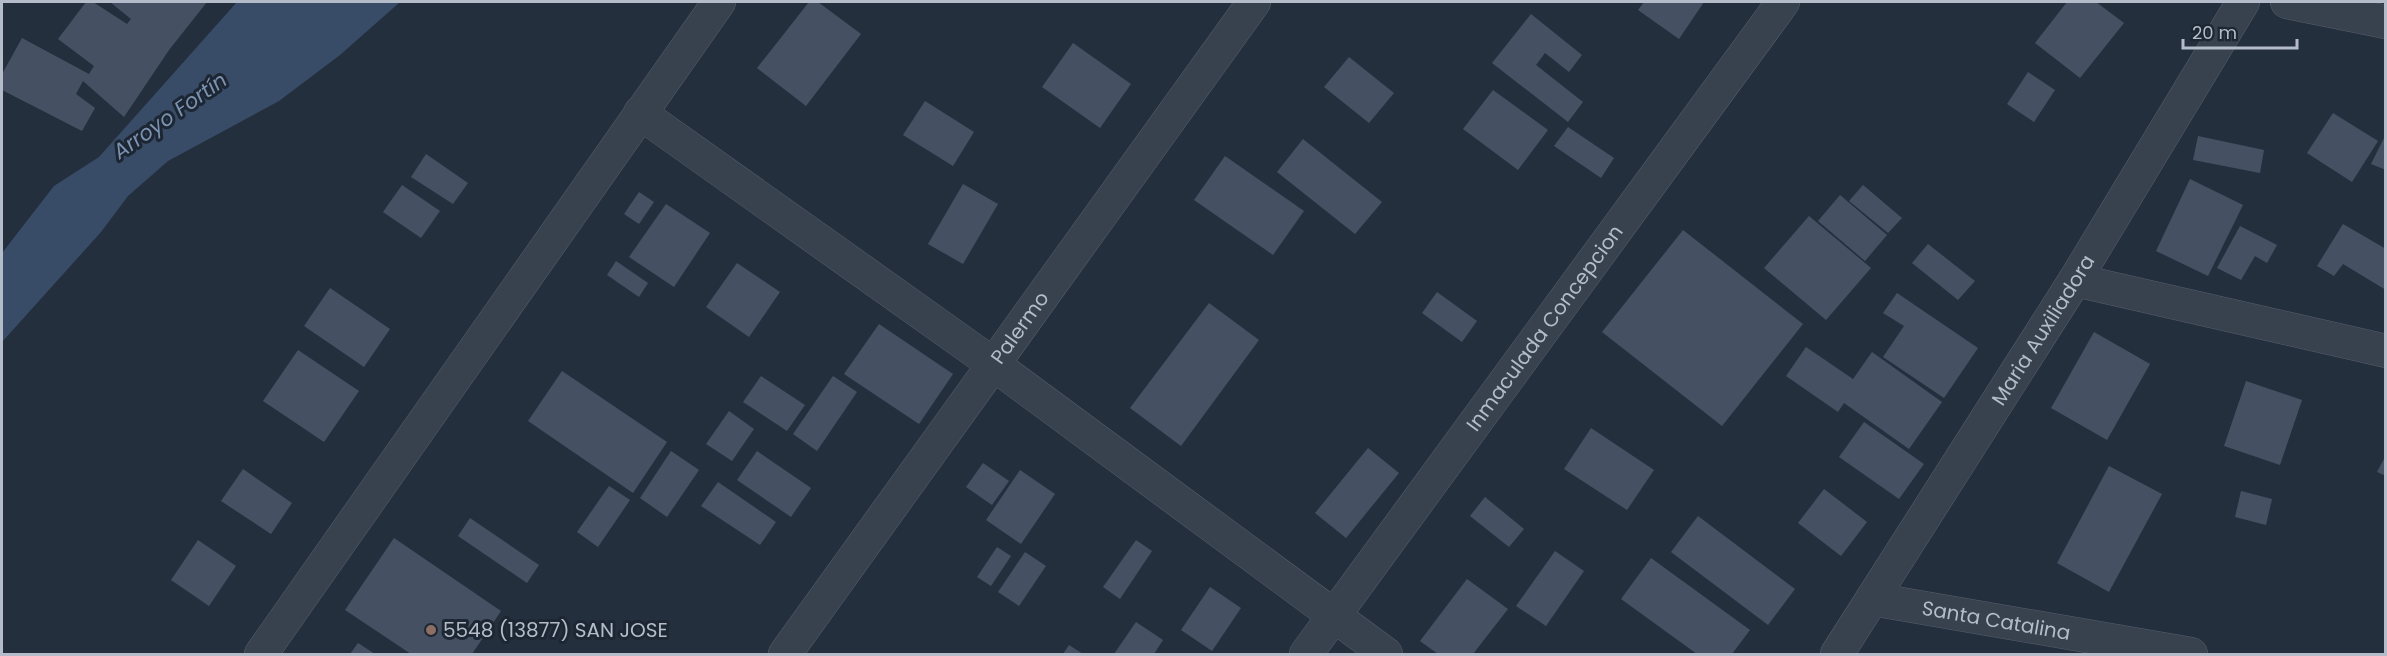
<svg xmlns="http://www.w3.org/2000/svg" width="2387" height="656" font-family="Poppins,sans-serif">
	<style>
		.water { fill: #394c67 }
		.building { fill: #455162 }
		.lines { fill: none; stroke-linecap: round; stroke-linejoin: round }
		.street-casing { stroke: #565f6c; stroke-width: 34 }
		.street { stroke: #38414e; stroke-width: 33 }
		.education-dot { fill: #8d6e63; stroke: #1d2633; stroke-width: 2 }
		.labels { text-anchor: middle; stroke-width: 6; stroke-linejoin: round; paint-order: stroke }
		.street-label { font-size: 20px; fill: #b4bcc9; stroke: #1d2633 }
		.poi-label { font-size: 20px; fill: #b4bcc9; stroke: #1d2633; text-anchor: start }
		.water-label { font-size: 21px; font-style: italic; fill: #7c92b1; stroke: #1d2633 }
	</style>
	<rect width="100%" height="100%" fill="#242f3e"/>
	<polygon class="water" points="237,2 400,2 340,55 279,101 168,161 128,196 101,232 2,342 2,253 54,186 99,157"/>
	<g class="building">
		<polygon points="86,2 93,2 127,24 131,19 110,2 207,2 169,50 124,117 83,81 76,94 95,108 82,131 2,90 2,74 22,38 89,74 94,66 58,39"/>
		<polygon points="809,2 818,2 861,34 806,106 757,68"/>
		<polygon points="1644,2 1704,2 1679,39 1638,10"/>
		<polygon points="2067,2 2096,2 2124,23 2080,78 2035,43"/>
		<polygon points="1531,14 1582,55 1569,72 1545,53 1536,65 1583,102 1568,122 1492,63"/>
		<polygon points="1073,43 1131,84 1100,128 1042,87"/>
		<polygon points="1349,57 1394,93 1369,123 1324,87"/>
		<polygon points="2028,72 2055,90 2034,122 2007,104"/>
		<polygon points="1493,90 1548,130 1518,170 1463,129"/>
		<polygon points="925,101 974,132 953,166 903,135"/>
		<polygon points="2333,113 2378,141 2352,182 2307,153"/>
		<polygon points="1568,127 1614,158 1601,178 1554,146"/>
		<polygon points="2386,134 2386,170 2371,164"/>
		<polygon points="2198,136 2264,150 2260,173 2193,160"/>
		<polygon points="1303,139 1382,202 1355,234 1277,172"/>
		<polygon points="426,154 468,183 453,204 411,177"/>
		<polygon points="1225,156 1304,211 1273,255 1194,200"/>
		<polygon points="2190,179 2243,205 2208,276 2156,251"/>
		<polygon points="963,184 998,204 963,264 928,244"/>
		<polygon points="402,185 440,211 421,238 383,212"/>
		<polygon points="1863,185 1902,218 1888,233 1849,201"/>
		<polygon points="639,192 654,202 639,224 624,214"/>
		<polygon points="1840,195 1887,235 1865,261 1818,221"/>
		<polygon points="666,204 710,233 674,287 629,257"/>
		<polygon points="1809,216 1871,268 1826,320 1764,268"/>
		<polygon points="2343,224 2386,249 2386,290 2343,264 2334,276 2317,266"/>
		<polygon points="2240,226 2277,245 2267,263 2255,256 2241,280 2217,268"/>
		<polygon points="1683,230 1803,324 1722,426 1602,332"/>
		<polygon points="1928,244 1975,281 1958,300 1912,263"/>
		<polygon points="616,261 648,283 639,297 607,275"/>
		<polygon points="737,263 780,292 749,337 706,307"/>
		<polygon points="330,288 390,329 364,367 304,326"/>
		<polygon points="1437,292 1477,321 1462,342 1422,313"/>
		<polygon points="1897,293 1978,348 1944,398 1883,357 1904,326 1883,313"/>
		<polygon points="1209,303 1259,340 1181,446 1130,408"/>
		<polygon points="879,324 953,374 919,424 844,374"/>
		<polygon points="2094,332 2150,364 2107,440 2051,408"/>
		<polygon points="1806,347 1853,379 1872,352 1942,402 1909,449 1844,403 1838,412 1786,376"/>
		<polygon points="298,350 359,391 324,442 263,401"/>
		<polygon points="562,371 667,442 633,493 528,421"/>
		<polygon points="761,376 805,405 787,431 743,402"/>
		<polygon points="833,376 857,392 817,451 793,434"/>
		<polygon points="2246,381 2302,400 2280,465 2224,446"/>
		<polygon points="729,411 754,429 732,461 706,444"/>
		<polygon points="1864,422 1924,464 1899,499 1839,457"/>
		<polygon points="1591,428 1654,470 1627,510 1564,469"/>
		<polygon points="1368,448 1399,473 1346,538 1315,513"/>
		<polygon points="671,451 699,470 667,517 640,498"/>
		<polygon points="757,451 811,488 791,517 737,480"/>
		<polygon points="2386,455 2386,476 2377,472"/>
		<polygon points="983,463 1009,481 992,505 966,487"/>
		<polygon points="2109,466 2162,494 2109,592 2057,563"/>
		<polygon points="243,469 292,503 271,534 221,501"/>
		<polygon points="1020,470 1055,494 1021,544 986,520"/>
		<polygon points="718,482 776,522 760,545 701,506"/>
		<polygon points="609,486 630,500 598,547 577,532"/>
		<polygon points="1824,489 1867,522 1841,556 1798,523"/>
		<polygon points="2241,491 2272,499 2266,525 2235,517"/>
		<polygon points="1485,497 1524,529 1509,547 1470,516"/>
		<polygon points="1698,516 1795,589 1768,625 1671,552"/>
		<polygon points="470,518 539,565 527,583 458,536"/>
		<polygon points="394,538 501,611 472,654 411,654 345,610"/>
		<polygon points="198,540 236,566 209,606 171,580"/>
		<polygon points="1136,540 1152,551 1120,599 1103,587"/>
		<polygon points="997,547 1011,556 991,586 977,577"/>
		<polygon points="1555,551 1584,571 1546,626 1516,606"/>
		<polygon points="1025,552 1046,566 1019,606 998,592"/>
		<polygon points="1651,558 1750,630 1732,654 1697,654 1621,599"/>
		<polygon points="1467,579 1508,609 1473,654 1438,654 1420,641"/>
		<polygon points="1210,587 1241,608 1212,651 1181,630"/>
		<polygon points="1136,622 1163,640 1154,654 1114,654"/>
		<polygon points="358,643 375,654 350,654"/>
		<polygon points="1069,645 1083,654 1063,654"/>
	</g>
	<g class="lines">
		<g class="street-casing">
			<g id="street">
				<polyline points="2287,2 2386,22"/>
				<polyline points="640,113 993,364 1386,654"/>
				<polyline points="2075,280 2386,351"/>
				<path id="s1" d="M1872,599L2191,654"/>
				<polyline points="261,654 719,2"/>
				<path id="s2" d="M785,654L1254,2"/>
				<path id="s3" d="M1306,654L1783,2"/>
				<path id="s4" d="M1837,654L2075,280L2243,2"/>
			</g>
		</g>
		<use href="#street" class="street"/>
	</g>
	<circle class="education-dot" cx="431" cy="630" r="6"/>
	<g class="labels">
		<g class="street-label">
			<text dy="7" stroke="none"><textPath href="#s2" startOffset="402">Palermo</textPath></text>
			<text dy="7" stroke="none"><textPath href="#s3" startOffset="404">Inmaculada Concepcion</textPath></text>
			<text dy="7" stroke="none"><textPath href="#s4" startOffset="384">Maria Auxiliadora</textPath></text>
			<text dy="7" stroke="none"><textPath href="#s1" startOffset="126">Santa Catalina</textPath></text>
		</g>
		<g class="poi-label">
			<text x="443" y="637">5548 (13877) SAN JOSE</text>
		</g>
		<g class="water-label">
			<text transform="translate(170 116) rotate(-35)" y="7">Arroyo Fortín</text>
		</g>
	</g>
	<rect width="2387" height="656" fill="none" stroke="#b4bcc9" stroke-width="6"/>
	<path d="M2183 39v9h114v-9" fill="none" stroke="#b4bcc9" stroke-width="3"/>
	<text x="2192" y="39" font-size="18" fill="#b4bcc9" stroke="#1d2633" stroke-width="4.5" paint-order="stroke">20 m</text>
</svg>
